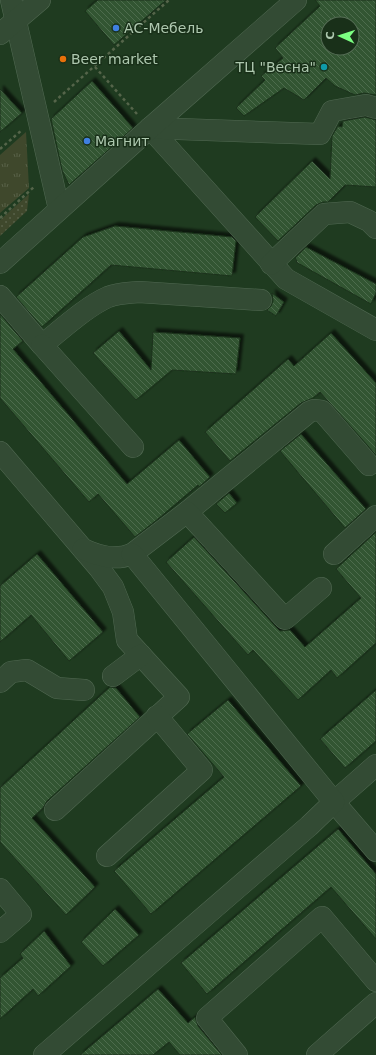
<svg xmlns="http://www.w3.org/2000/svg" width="376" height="1055" font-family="'DejaVu Sans',sans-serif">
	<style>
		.grass { fill: url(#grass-dots) }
		.park { fill: url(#park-tufts) }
		.building { fill: url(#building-back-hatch); stroke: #1b321b; fill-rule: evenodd; filter: url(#shadow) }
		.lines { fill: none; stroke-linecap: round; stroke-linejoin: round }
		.minor-casing { stroke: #516952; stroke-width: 22 }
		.path { stroke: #55654a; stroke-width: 2.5; stroke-dasharray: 3 3; stroke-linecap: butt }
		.minor { stroke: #334b34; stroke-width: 21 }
		.shop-dot { fill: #3f7fe0; stroke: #193019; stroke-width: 1.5 }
		.food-dot { fill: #e8710a; stroke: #193019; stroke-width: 1.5 }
		.culture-dot { fill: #0f9aa8; stroke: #193019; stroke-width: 1.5 }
		.labels { text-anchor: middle; stroke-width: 3; stroke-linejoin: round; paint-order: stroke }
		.poi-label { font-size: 14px; fill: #aec8af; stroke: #193019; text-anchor: start }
	</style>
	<defs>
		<pattern id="grass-dots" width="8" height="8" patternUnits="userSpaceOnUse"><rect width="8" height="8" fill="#3f482c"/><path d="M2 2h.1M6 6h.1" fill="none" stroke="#586148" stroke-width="1.8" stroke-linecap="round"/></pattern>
		<pattern id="park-tufts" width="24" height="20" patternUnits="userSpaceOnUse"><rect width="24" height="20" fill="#3f482c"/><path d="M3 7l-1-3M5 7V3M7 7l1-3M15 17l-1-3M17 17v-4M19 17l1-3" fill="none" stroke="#586148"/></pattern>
		<pattern id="building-back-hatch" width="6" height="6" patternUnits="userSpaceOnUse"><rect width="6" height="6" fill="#353"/><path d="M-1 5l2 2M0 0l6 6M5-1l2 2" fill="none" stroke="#4e6c4e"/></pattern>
		<filter id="shadow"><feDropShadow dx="3.5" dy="-3.5" stdDeviation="1" flood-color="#0009"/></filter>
	</defs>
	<rect width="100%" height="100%" fill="#1f3b20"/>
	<polygon class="grass" points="29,194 27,211 0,236 0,220"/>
	<polygon class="park" points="26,132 29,188 0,213 0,155"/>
	<g class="building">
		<polygon points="98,0 166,0 114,45 85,11"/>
		<path d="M315,0H376V95L364,93L355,95L335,86L326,78L304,100L284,88L244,116L236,108L265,80L261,76L283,58L275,48L320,6ZM328,24H352V48H328Z"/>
		<polygon points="92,81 133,128 69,185 62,170 51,119"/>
		<polygon points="0,89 22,113 0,132"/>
		<polygon points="365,117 376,120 376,187 345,185 328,202 323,202 316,205 278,241 255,217 312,161 330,179 332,136 338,126 342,127 343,121"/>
		<polygon points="115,226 232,237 236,241 232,276 111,265 42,327 16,297 83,237"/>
		<polygon points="306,247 376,284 376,293 371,304 296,262 297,261 295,258"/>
		<polygon points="272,293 284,302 276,316 267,310 271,306 273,301"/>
		<polygon points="0,314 23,341 13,349 127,484 179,440 210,477 199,487 198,485 158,519 135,537 98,494 89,502 0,398"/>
		<polygon points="119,331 151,370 153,332 240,338 236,374 172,370 136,400 93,353"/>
		<polygon points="331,333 376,383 376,455 320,392 313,398 301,403 230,461 205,432 288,359 294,366"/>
		<polygon points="301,434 366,509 345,528 280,451"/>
		<polygon points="229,493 237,503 225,513 216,504"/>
		<polygon points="376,532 376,643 337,678 331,670 298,700 253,650 248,655 166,562 194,537 276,627 280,631 290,630 305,647 361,598 336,569"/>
		<polygon points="37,554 103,632 69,661 31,615 0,642 0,586"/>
		<polygon points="110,687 116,688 140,717 47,801 43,808 32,818 95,887 66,915 0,842 0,788"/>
		<polygon points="376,690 376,741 345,768 320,739"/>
		<polygon points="228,700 301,786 151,914 114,871 224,777 187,734"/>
		<polygon points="338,829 376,874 376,939 331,887 207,994 181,963"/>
		<polygon points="115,909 139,935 103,966 81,942"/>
		<polygon points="44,931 71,966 38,996 33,989 0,1019 0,978 23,958 20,954"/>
		<polygon points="158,989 188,1023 195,1017 198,1026 222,1055 180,1055 169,1042 153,1055 80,1055"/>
	</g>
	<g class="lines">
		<g class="minor-casing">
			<g id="minor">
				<polyline points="11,0 59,209"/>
				<polyline points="0,34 40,0"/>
				<polyline points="150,128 286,279 376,330"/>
				<polyline points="150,128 320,134 332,111 366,105 376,108"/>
				<polyline points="0,263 150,128 296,0"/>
				<polyline points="271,264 324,214 350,212 369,221 376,228"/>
				<path d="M0,296L42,345C61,330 87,306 108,297C118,293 128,293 139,292L261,300"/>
				<polyline points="42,345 133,447"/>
				<polyline points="0,452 99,568 113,587 123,612 127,640 179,697 55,810"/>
				<polyline points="187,512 309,412 314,410 322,411 369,465"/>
				<path d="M83,549C99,556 115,561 132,554L187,512L285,619L321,588"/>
				<polyline points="334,554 376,516"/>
				<polyline points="113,676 141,655"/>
				<polyline points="0,682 11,672 27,670 57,688 84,690"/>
				<polyline points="376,765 334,802 376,851"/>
				<polyline points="107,856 202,770 157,716"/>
				<polyline points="0,889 21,914 0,932"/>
				<polyline points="44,1055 309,826 334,802 132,554"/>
				<polyline points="237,1055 207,1018 322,917 376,981"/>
				<polyline points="317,1055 376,1003"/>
			</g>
		</g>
		<g class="path">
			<polyline points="95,67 137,114"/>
			<polyline points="54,102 169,0"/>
			<polyline points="0,149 22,130"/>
			<polyline points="0,218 35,186"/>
		</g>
		<use href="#minor" class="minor"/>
	</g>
	<g class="shop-dot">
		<circle cx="116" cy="28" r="4"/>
		<circle cx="87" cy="141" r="4"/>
	</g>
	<circle class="food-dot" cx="63" cy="59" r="4"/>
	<circle class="culture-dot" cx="324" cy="67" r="4"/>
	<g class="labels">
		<g class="poi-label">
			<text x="124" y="33">АС-Мебель</text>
			<text x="71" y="64">Beer market</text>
			<text x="316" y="72" text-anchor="end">ТЦ "Весна"</text>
			<text x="95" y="146">Магнит</text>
		</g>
	</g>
	<g transform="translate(340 36) rotate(273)"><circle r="19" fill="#193019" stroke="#556d55"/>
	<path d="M0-3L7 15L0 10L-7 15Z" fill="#7cff82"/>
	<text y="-6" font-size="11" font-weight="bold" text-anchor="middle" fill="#aec8af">С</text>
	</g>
</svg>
